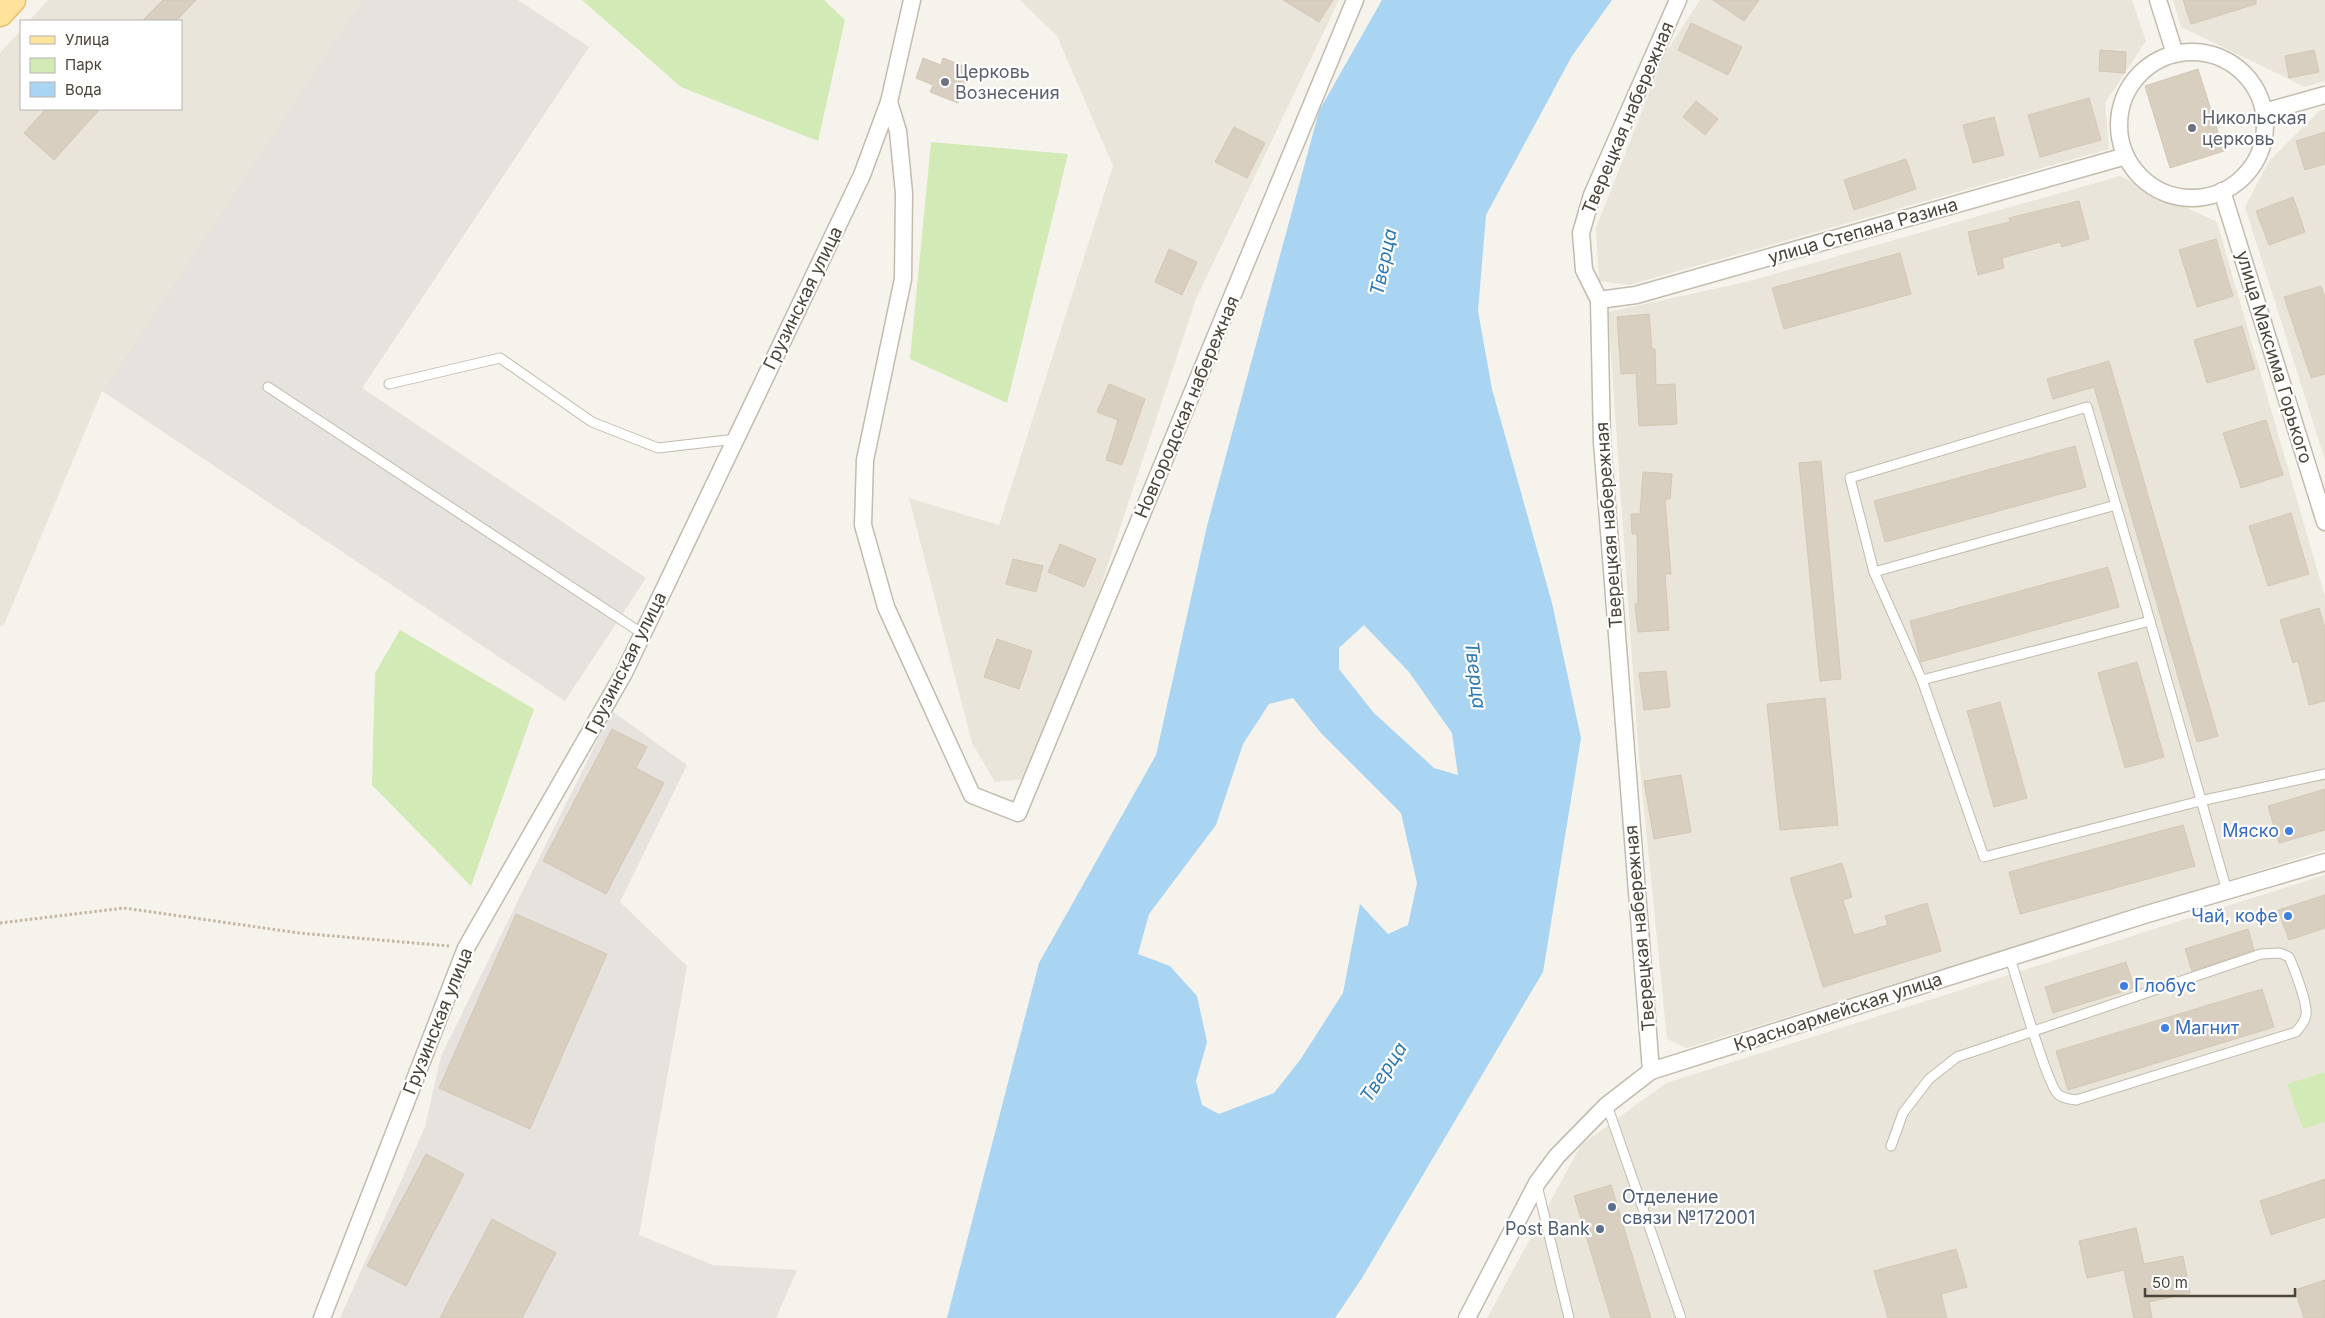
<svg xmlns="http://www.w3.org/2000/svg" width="2325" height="1318" font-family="Inter,sans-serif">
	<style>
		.residential { fill: #eae5da }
		.industrial { fill: #e6e2dd }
		.green { fill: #d2eab5 }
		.water { fill: #a9d4f2; fill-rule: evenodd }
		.building { fill: #d8cfc1; stroke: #d3c7b4 }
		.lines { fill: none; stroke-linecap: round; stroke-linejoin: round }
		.lane-casing { stroke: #c2bbae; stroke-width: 11 }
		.street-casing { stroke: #c2bbae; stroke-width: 19 }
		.primary-casing { stroke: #e6c16a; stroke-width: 29 }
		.path { stroke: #c4b79f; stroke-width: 3; stroke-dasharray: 2.5 2.5; stroke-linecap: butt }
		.lane { stroke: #fff; stroke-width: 9 }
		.street { stroke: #fff; stroke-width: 16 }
		.primary { stroke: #ffe39c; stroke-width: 26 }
		.worship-dot { fill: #6b7280; stroke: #fff; stroke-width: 2 }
		.shop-dot { fill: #3f7fe0; stroke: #fff; stroke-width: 2 }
		.service-dot { fill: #5c6f8a; stroke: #fff; stroke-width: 2 }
		.labels { text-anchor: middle; stroke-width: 4.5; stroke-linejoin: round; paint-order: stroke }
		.worship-label { font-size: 18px; fill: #5b616d; stroke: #fff; text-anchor: start }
		.street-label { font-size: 18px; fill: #4b4439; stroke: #fff }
		.shop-label { font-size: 18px; fill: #366cbe; stroke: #fff; text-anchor: end }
		.service-label { font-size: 18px; fill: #4e5e75; stroke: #fff; text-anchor: start }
		.water-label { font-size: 19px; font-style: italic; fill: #2e7ab2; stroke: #fff }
	</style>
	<rect width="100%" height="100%" fill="#f6f3ec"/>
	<g class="residential">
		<polygon points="48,0 362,0 102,391 4,625 0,627 0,53 21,30 21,109 181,109 181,21 29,21"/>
		<polygon points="1020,0 1339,0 1196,299 1037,778 995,782 972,743 909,498 999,525 1113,166 1057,36"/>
		<polygon points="1700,0 2132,0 2146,41 2105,103 2109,149 1629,285 1599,281 1596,228 1664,55"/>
		<polygon points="2173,0 2325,0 2325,81 2305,87 2181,27"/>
		<polygon points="2325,109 2325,460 2245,207 2269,161 2319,111"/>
		<polygon points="2120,176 2217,222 2325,597 2325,850 1687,1048 1667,1039 1639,759 1608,312 1746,282"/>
		<polygon points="2325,875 2325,1318 1487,1318 1581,1145 1666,1083"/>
	</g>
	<g class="industrial">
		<polygon points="362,0 518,0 589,47 362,388 646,578 565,701 102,391"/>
		<polygon points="612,711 687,765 620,902 687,966 639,1235 713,1265 797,1270 776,1318 340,1318 425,1127 441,1056"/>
	</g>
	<g class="green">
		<polygon points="582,0 824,0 845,20 818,141 681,87"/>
		<polygon points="931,142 1068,154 1007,403 910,359"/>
		<polygon points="400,630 534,709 471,886 372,785 375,673"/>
		<polygon points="2325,1072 2325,1122 2303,1129 2287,1084"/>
	</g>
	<path class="water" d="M1382,0H1612L1572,56L1486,215L1478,311L1492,389L1552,603L1581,738L1543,972L1362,1278L1335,1318H947L1039,963L1156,755L1207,526L1319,111ZM1364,625L1409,672L1452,733L1458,775L1434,768L1374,713L1339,669V648ZM1293,698L1321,733L1401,813L1417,883L1408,925L1388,934L1360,904L1343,993L1300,1060L1274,1093L1219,1114L1202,1105L1196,1081L1207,1042L1197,996L1170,966L1138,954L1149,914L1216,825L1243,744L1269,704Z"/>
	<g class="building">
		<polygon points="163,0 196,0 176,21 142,21"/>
		<polygon points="1283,0 1333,0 1319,22"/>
		<polygon points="1713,0 1759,0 1744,21"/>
		<polygon points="2183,0 2256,0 2256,4 2191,24"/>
		<polygon points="1691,23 1742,47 1728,75 1678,50"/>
		<polygon points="2100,50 2126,52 2125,73 2099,71"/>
		<polygon points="2314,50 2319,72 2289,78 2285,56"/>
		<polygon points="923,58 941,65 943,58 971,69 958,103 930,92 933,85 916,78"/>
		<polygon points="2198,69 2224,151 2170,168 2145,86"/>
		<polygon points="2089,98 2101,140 2040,157 2028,115"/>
		<polygon points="1696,101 1718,119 1705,135 1683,117"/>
		<polygon points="46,109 100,109 54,160 24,133"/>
		<polygon points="1994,117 2004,155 1973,163 1963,125"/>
		<polygon points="1234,127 1265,143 1247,178 1215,162"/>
		<polygon points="2325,132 2325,164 2305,170 2296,141"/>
		<polygon points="1906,159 1916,189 1854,210 1844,180"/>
		<polygon points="2293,197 2305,232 2269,245 2256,211"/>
		<polygon points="2079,201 2089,239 2062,247 2060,242 2002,258 2004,268 1978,275 1968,232 2010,222 2009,218"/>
		<polygon points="2216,239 2233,296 2197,307 2179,250"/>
		<polygon points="1169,249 1197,262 1182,295 1155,282"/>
		<polygon points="1900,253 1911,294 1784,329 1772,288"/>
		<polygon points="2321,286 2325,298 2325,374 2311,378 2284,297"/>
		<polygon points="1649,314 1652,349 1655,349 1656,385 1675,384 1677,424 1639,426 1636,373 1621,374 1617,317"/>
		<polygon points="2242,326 2255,369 2207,383 2194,340"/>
		<polygon points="2109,361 2218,736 2197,742 2094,387 2053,399 2047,379"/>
		<polygon points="1109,384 1145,399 1122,465 1106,460 1118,420 1097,412"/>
		<polygon points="2266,420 2283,475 2241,488 2223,433"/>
		<polygon points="2075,446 2086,487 1885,542 1874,501"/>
		<polygon points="1821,461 1841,679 1820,681 1799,463"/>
		<polygon points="1643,472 1672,474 1670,499 1665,499 1671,574 1665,574 1669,630 1638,632 1635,604 1638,603 1637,534 1632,534 1631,514 1640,514"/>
		<polygon points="2291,513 2309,574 2268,586 2249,526"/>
		<polygon points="1060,544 1096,559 1084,587 1048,572"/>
		<polygon points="1013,559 1043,566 1036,592 1006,584"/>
		<polygon points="2108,567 2119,607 1921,662 1910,621"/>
		<polygon points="2319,608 2325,628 2325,701 2309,705 2298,661 2293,663 2280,620"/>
		<polygon points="997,639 1032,651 1019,689 984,677"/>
		<polygon points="2137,662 2164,757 2125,768 2098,673"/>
		<polygon points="1666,671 1670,707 1644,710 1639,673"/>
		<polygon points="1825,698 1838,825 1780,830 1767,704"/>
		<polygon points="2000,702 2027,798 1994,807 1967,711"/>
		<polygon points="612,729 647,747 636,768 664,783 606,894 543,861"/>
		<polygon points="1681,775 1691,832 1654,839 1644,781"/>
		<polygon points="2325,789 2325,830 2279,843 2268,806"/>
		<polygon points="2183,825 2195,866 2020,914 2009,872"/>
		<polygon points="1842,863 1852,897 1843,900 1854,935 1888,925 1885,916 1927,903 1941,951 1823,987 1790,878"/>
		<polygon points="2325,895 2325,928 2289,940 2278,910"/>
		<polygon points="516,914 607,954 530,1129 439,1088"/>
		<polygon points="2248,929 2254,950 2192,971 2185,949"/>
		<polygon points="2126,962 2134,988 2053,1013 2045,987"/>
		<polygon points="2262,989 2274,1027 2068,1090 2056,1051"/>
		<polygon points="426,1154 464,1174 406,1286 367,1266"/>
		<polygon points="2325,1179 2325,1217 2271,1235 2260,1201"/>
		<polygon points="1611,1185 1651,1318 1611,1318 1574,1196"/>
		<polygon points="492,1219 556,1253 522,1318 440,1318"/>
		<polygon points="2136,1228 2144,1264 2183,1256 2190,1293 2149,1302 2152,1318 2134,1318 2124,1270 2087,1278 2079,1241"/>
		<polygon points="1956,1249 1967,1287 1941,1294 1947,1318 1888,1318 1874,1271"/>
		<polygon points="2325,1280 2325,1318 2304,1318 2295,1290"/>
	</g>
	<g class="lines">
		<g class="lane-casing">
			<g id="lane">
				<polyline points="389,384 500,358 592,422 658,448 736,439"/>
				<polyline points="268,387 643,634"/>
				<polyline points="1874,572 2116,505"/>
				<polyline points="2150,621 1922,680 1984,857 2200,801 2325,774"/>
				<polyline points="1922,680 1874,572 1850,478 2087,407 2150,621 2227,891"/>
				<polyline points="1607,1105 1681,1318"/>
				<path d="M1891,1146L1903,1113L1929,1079L1957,1057L2261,954L2280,953L2289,957C2294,968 2308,1004 2306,1015C2305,1022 2300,1027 2296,1032L2076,1100C2070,1099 2063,1099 2058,1094C2047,1085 2017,979 2010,958"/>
				<polyline points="1537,1185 1569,1318"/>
			</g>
		</g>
		<g class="street-casing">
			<g id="street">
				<polyline points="2158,0 2175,54"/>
				<circle cx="2192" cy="125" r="73"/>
				<polyline points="889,102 898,131 904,193 903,279 865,460 863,525 886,607 972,795 1018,813 1355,0"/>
				<polyline points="2264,112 2325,95"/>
				<polyline points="2222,191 2325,522"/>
				<polyline points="1599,300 1636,295 2126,156"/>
				<polyline points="1651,1071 1602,442 1599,300 1584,270 1581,233 1592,195 1678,0"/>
				<polyline points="322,1318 466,948 624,673 862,175 889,102 912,0"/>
				<polyline points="1467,1318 1537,1183 1557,1156 1607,1105 1651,1071 2144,915 2325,862"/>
			</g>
		</g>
		<g class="primary-casing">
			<polyline id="primary" points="0,13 12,0"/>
		</g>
		<polyline class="path" points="0,923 124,908 299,933 449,946"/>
		<use href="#lane" class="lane"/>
		<use href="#street" class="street"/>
		<use href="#primary" class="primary"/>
	</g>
	<g class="worship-dot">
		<circle cx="945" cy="82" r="5"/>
		<circle cx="2192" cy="128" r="5"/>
	</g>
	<g class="shop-dot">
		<circle cx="2289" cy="831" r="5"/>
		<circle cx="2288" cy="916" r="5"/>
		<circle cx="2124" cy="986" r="5"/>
		<circle cx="2165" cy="1028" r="5"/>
	</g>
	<g class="service-dot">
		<circle cx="1612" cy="1207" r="5"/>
		<circle cx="1600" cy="1229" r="5"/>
	</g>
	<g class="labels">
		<g class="worship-label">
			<text x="955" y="78">Церковь<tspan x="955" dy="21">Вознесения</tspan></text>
			<text x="2202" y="124">Никольская<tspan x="2202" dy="21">церковь</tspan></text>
		</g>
		<g class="street-label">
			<text transform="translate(1628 118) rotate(-67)" y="6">Тверецкая набережная</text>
			<text transform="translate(1863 231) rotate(-16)" y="6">улица Степана Разина</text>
			<text transform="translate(803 298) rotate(-64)" y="6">Грузинская улица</text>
			<text transform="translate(2274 357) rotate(73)" y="6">улица Максима Горького</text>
			<text transform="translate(1187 407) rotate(-67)" y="6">Новгородская набережная</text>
			<text transform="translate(1609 525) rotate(-94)" y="6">Тверецкая набережная</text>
			<text transform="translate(626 663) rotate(-63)" y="6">Грузинская улица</text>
			<text transform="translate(1640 928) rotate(-95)" y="6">Тверецкая набережная</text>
			<text transform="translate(1838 1012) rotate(-18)" y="6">Красноармейская улица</text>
			<text transform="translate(438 1021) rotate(-68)" y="6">Грузинская улица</text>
		</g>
		<g class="shop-label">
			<text x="2279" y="837">Мяско</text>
			<text x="2278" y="922">Чай, кофе</text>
			<text x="2134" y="992" text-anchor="start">Глобус</text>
			<text x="2175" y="1034" text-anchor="start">Магнит</text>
		</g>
		<g class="service-label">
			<text x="1622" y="1203">Отделение<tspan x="1622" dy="21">связи №172001</tspan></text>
			<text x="1590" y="1235" text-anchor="end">Post Bank</text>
		</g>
		<g class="water-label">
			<text transform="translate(1383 262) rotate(-78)" y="7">Тверца</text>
			<text transform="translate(1476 675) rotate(83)" y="7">Тверца</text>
			<text transform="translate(1383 1072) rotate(-56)" y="7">Тверца</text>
		</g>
	</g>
	<rect x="20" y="20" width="162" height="90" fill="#ffffff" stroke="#b7b4b0"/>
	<rect x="30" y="36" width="25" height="8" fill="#ffe39c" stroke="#b7b4b0"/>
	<text x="65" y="45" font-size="15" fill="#4b4439">Улица</text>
	<rect x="30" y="58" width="25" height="15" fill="#d2eab5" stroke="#b7b4b0"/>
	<text x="65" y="70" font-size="15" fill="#4b4439">Парк</text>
	<rect x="30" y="82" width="25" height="15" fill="#a9d4f2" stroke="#b7b4b0"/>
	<text x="65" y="95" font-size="15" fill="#4b4439">Вода</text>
	<path d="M2145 1288v8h150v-8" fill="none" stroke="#4b4439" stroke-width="2.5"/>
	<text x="2152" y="1288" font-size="15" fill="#4b4439" stroke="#ffffff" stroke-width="4" paint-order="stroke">50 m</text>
</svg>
